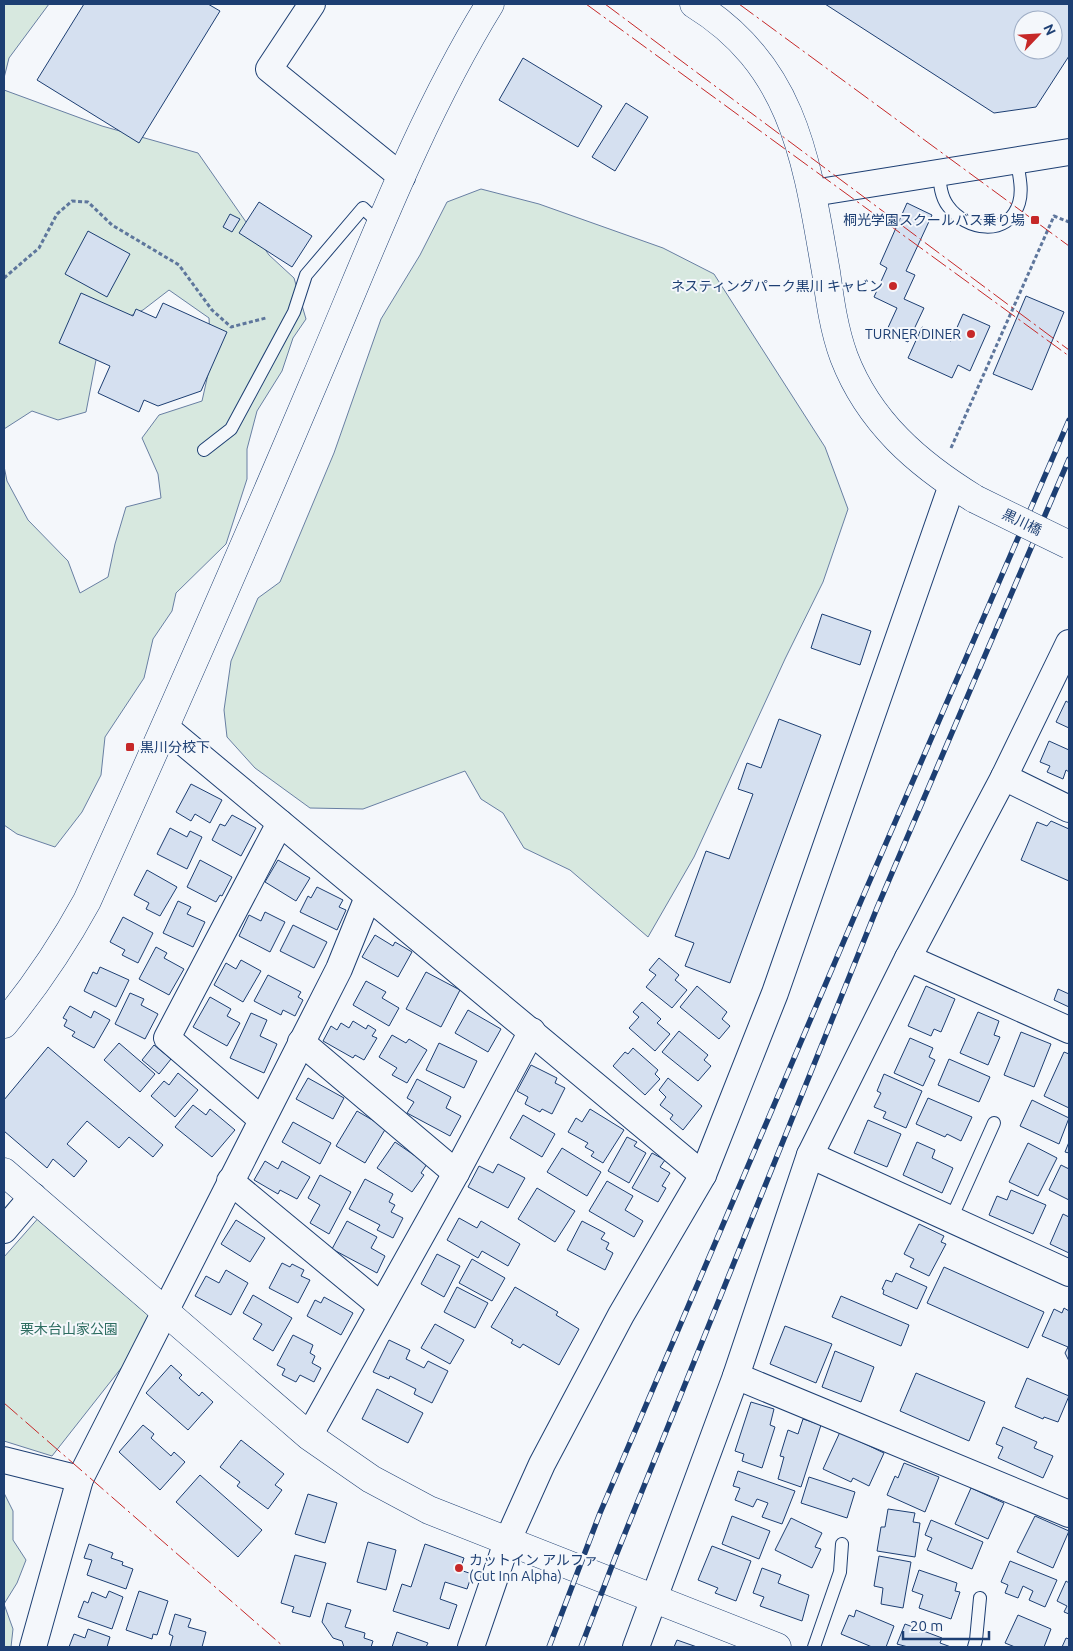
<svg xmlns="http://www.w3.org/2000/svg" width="1073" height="1651" font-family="Ubuntu,'Noto Sans JP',sans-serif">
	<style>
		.green { fill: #d7e8df; stroke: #687fa3 }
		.building { fill: #d5e0f0; stroke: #1d3f73; fill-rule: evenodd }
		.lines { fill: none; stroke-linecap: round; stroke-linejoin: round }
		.service-casing { stroke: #1d3f73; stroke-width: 14 }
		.minor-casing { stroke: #1d3f73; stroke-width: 28 }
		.tertiary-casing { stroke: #1d3f73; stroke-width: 29 }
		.secondary-casing { stroke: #1d3f73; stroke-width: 29 }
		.path { stroke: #5e769c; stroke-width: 3; stroke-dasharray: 4 2.5; stroke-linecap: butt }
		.service { stroke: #f4f7fb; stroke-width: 12 }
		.minor { stroke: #f4f7fb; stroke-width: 26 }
		.tertiary { stroke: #f4f7fb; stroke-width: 28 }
		.secondary { stroke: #f4f7fb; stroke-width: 28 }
		.rail-casing { stroke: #1d3f73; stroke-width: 5.5 }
		.rail { stroke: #f4f7fb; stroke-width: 4; stroke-dasharray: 11; stroke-linecap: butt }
		.tertiary-bridge-casing { stroke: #1d3f73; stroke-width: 29; stroke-linecap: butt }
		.tertiary-bridge { stroke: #f4f7fb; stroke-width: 28 }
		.power { stroke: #c62828; stroke-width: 1; stroke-dasharray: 18 4 2.5 4; stroke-linecap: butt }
		.poi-dot { fill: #c62828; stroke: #f4f7fb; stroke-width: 2 }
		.labels { text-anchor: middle; stroke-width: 4; stroke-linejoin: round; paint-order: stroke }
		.poi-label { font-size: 14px; fill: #1d3f73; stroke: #f4f7fb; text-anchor: end }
		.street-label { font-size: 14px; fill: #1d3f73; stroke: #f4f7fb }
		.park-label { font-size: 14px; fill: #2c6c60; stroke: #f4f7fb }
	</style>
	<rect width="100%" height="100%" fill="#f4f7fb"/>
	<g class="green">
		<polygon points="4,4 49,4 9,58 4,78"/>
		<polygon points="4,90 102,126 198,153 269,255 294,278 306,319 293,338 282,371 257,411 247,449 247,479 226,544 176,593 172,611 153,639 144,678 105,737 101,775 82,812 55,847 17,834 4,825 4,466 7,481 28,520 68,561 80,593 108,577 115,544 126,507 161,498 158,474 142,438 159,415 202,401 211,361 209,318 169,290 143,310 121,320 96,360 86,412 58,420 32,411 4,429"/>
		<polygon points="481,189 539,204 663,248 714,274 825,447 848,509 823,582 785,659 694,857 648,937 570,870 524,848 503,813 481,799 465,771 363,809 310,808 255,768 227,737 224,710 231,661 258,598 280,582 334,453 381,319 420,255 447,202"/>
		<polygon points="41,1215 159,1320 52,1456 4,1441 4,1257"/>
		<polygon points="4,1493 13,1511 13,1540 26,1560 17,1583 4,1604 13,1629 11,1647 4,1647"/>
	</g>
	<g class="building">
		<polygon points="84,4 208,4 220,11 139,143 37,80"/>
		<path d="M825,4H1069V56L1036,107L994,113ZM1023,20H1053V50H1023Z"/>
		<polygon points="523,58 602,106 578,147 499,100"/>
		<polygon points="626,103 648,117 615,171 592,157"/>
		<polygon points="259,202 312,236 292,267 239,233"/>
		<polygon points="907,203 932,215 906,271 915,275 904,299 924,308 908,342 886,332 897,308 874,297 887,268 880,264"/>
		<polygon points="230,214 240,219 232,232 223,227"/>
		<polygon points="88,231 130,254 107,297 65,274"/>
		<polygon points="81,293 133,316 136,309 156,318 163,303 227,332 201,391 158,406 144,400 139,412 98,393 110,366 59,343"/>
		<polygon points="1026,296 1064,312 1032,390 993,374"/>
		<polygon points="963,314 990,326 970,371 958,365 952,378 908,358 922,327 951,341"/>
		<polygon points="822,614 871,631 860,665 811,648"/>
		<polygon points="1066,701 1069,703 1069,728 1056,722"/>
		<polygon points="779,719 821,735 730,983 685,966 694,943 675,936 706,851 729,859 753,794 738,789 747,763 761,768"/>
		<polygon points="1049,741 1069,750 1069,772 1066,770 1063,779 1047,772 1050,766 1040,762"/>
		<polygon points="191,784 222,800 210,823 195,814 191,821 176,812"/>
		<polygon points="232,815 256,828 241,856 212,840 220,824 225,826"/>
		<polygon points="1051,821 1069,829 1069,881 1021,860 1037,822 1047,826"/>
		<polygon points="170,828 187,837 190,831 202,837 187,869 157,854"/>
		<polygon points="200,860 232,877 222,896 220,895 216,902 187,887"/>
		<polygon points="278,860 310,878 296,901 265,882"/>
		<polygon points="147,870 177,887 160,916 146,909 149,903 134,895"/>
		<polygon points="317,887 343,900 339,907 346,910 337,930 300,912 308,896 311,898"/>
		<polygon points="178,901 191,907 187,914 205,922 193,947 163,933"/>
		<polygon points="265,912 285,922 270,952 239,936 249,915 261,921"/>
		<polygon points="123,917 153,933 138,963 122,955 125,950 110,942"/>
		<polygon points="293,925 327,942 314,968 280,951"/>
		<polygon points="375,935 393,946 395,942 412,952 398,977 362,957"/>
		<polygon points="156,947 167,953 164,958 184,969 169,995 139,979"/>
		<polygon points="659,958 679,975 675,980 687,990 672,1008 646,987 656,975 649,970"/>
		<polygon points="241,960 261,971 243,1002 214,985 226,963 236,969"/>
		<polygon points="100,967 129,980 116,1007 84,991 93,972 97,974"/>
		<polygon points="426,972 460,990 441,1027 406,1009"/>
		<polygon points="268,975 301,992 298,997 303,1000 295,1016 283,1010 281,1015 254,1001"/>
		<polygon points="366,981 386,992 382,998 399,1008 389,1026 353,1005"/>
		<polygon points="697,986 727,1012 722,1019 730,1026 719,1039 680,1007"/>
		<polygon points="926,986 955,999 941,1032 934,1029 931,1036 908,1026"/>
		<polygon points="1058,989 1069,994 1069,1007 1054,1000"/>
		<polygon points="130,993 144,999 141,1005 158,1014 145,1039 115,1024"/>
		<polygon points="210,997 231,1009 227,1016 240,1023 227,1046 193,1027"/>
		<polygon points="642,1002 661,1019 657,1023 670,1034 655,1051 629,1028 639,1017 633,1012"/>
		<polygon points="70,1006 91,1018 94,1011 110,1020 94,1048 72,1036 75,1032 64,1026 67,1020 63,1018"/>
		<polygon points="468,1010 501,1029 488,1052 455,1033"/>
		<polygon points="978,1012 999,1021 994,1035 1000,1037 988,1065 960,1053"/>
		<polygon points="251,1013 267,1020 260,1036 277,1044 264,1073 230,1058"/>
		<polygon points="353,1021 366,1029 368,1025 376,1030 372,1036 377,1038 364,1060 355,1055 353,1058 323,1041 331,1026 337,1030 341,1023 349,1028"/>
		<polygon points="679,1031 708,1055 704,1060 711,1066 698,1081 662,1052"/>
		<polygon points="1021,1032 1051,1044 1034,1087 1004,1075"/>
		<polygon points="392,1035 406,1043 409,1039 427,1050 407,1083 392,1075 397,1068 379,1057"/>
		<polygon points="910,1038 933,1048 929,1057 935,1060 923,1086 894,1073"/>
		<polygon points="119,1043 155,1074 140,1092 104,1060"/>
		<polygon points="439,1043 477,1061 464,1088 426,1070"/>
		<polygon points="154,1045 171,1059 159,1074 142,1060"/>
		<polygon points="48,1047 163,1145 153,1157 129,1137 119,1148 87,1121 67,1144 87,1161 74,1177 53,1159 47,1168 4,1131 4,1100"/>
		<polygon points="633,1048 658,1070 655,1074 660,1079 645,1095 613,1066 625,1052 628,1054"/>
		<polygon points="1064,1052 1069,1054 1069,1108 1044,1096"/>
		<polygon points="949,1059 990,1077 979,1102 938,1085"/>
		<polygon points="531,1065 557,1078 555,1083 565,1088 552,1114 542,1109 540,1112 525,1104 528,1097 517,1091"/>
		<polygon points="178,1073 198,1090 175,1117 151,1096 164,1081 169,1085"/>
		<polygon points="884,1074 922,1091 906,1128 883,1118 886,1112 874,1107 881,1093 877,1091"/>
		<polygon points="308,1078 344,1098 333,1119 296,1099"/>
		<polygon points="668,1078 702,1106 683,1130 670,1119 673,1115 660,1105 666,1097 659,1090"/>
		<polygon points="417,1079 451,1097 446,1108 461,1116 450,1136 407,1113 414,1102 407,1098"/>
		<polygon points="928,1098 972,1117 961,1141 947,1134 945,1137 916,1124"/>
		<polygon points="1032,1100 1069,1118 1059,1144 1020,1126"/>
		<polygon points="193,1105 206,1115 210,1109 235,1130 212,1157 175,1127"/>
		<polygon points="590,1109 624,1130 603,1163 591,1156 594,1152 585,1147 588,1143 568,1132 576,1118 582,1122"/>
		<polygon points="357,1111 386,1128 365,1163 336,1146"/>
		<polygon points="523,1115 555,1134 542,1157 510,1138"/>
		<polygon points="868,1120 901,1134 887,1167 854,1153"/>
		<polygon points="293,1122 331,1143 320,1164 282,1142"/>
		<polygon points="627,1137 637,1142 634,1146 646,1153 629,1183 608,1171"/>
		<polygon points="395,1142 427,1164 421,1173 424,1175 412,1192 377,1168"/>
		<polygon points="917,1142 935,1150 932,1158 953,1168 942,1193 903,1175"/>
		<polygon points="1069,1142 1069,1153 1065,1152"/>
		<polygon points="1028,1143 1057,1158 1038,1196 1009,1182"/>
		<polygon points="562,1148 601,1172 587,1196 547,1172"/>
		<polygon points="652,1153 665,1160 660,1167 670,1173 662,1186 666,1188 658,1202 632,1188"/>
		<polygon points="265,1161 278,1169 282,1161 310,1177 297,1199 280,1190 278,1194 254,1180"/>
		<polygon points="498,1164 525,1178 508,1208 468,1187 479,1166 493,1173"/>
		<polygon points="1061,1165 1069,1169 1069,1200 1049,1190"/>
		<polygon points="320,1175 351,1192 329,1234 310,1223 320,1205 308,1198"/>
		<polygon points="365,1179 393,1194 389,1202 395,1205 391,1212 403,1218 393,1238 377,1230 380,1225 349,1209"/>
		<polygon points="607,1181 633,1196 625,1210 643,1221 634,1237 589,1211"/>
		<polygon points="537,1188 575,1211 555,1242 518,1219"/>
		<polygon points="1011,1190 1046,1205 1033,1234 989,1215 997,1196 1007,1200"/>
		<polygon points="1063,1214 1069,1217 1069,1253 1050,1244"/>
		<polygon points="459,1218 477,1228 481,1221 520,1244 508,1266 482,1251 478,1258 447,1240"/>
		<polygon points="236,1220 265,1238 250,1262 221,1244"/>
		<polygon points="347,1221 377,1237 371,1248 385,1256 377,1273 332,1249"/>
		<polygon points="582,1221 605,1233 601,1239 609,1243 606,1249 613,1253 605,1270 567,1250"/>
		<polygon points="919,1224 944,1236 941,1242 946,1244 929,1276 910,1267 914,1259 904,1254"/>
		<polygon points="437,1254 460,1266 444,1297 421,1284"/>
		<polygon points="472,1259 505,1278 492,1301 459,1283"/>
		<polygon points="282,1263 290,1267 292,1264 304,1270 301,1276 310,1280 298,1303 269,1288"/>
		<polygon points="944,1267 1044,1312 1028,1348 927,1303"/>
		<polygon points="226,1270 248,1283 231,1315 195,1296 206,1276 219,1283"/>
		<polygon points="896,1273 927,1287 917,1309 883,1294 884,1290 882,1289 886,1280 892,1282"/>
		<polygon points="457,1287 488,1303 475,1328 444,1312"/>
		<polygon points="515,1287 558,1312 556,1315 579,1329 559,1365 523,1344 520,1348 511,1343 513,1340 491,1327"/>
		<polygon points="253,1295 292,1318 273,1351 253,1339 262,1324 243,1313"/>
		<polygon points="841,1296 909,1325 901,1346 832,1317"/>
		<polygon points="324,1297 353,1313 341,1335 307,1316 315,1300 321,1303"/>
		<polygon points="1064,1308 1069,1311 1069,1361 1065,1353 1068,1347 1042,1336 1054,1309 1062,1313"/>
		<polygon points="435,1324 464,1340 450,1364 421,1348"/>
		<polygon points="785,1326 832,1344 816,1383 770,1364"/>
		<polygon points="293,1335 313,1345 310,1353 315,1356 312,1363 321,1368 314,1382 300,1375 296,1382 282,1375 285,1369 277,1365"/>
		<polygon points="389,1340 410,1350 406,1359 424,1368 428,1361 448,1371 432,1403 414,1394 416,1389 390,1376 389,1379 373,1372"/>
		<polygon points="835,1351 874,1367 861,1402 822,1387"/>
		<polygon points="171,1365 182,1375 179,1378 199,1396 202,1392 213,1402 188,1430 146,1393"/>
		<polygon points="916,1373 985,1402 969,1441 900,1411"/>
		<polygon points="1027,1378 1069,1396 1058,1422 1044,1417 1043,1419 1015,1407"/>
		<polygon points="377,1389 423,1413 408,1443 362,1419"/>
		<polygon points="751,1402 774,1409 770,1425 775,1427 762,1468 742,1461 744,1454 735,1451"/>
		<polygon points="803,1419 821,1425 801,1487 778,1479 784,1457 780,1456 788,1430 798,1434"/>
		<polygon points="143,1425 154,1434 151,1438 171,1456 174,1452 185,1462 160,1490 119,1452"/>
		<polygon points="1003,1427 1037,1442 1034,1448 1053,1456 1043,1478 998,1458 1003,1447 996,1444"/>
		<polygon points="840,1432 884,1453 869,1486 853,1478 851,1482 823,1469"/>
		<polygon points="241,1440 284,1474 275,1485 282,1490 268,1509 237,1486 240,1482 220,1467"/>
		<polygon points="904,1463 939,1477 925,1512 887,1495 895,1476 898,1478"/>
		<polygon points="738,1471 795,1491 782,1524 762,1517 768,1503 757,1499 753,1507 735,1500 740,1488 733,1486"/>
		<polygon points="200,1475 262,1530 238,1557 176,1502"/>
		<polygon points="809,1477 855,1492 847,1518 801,1503"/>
		<polygon points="971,1488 1004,1503 988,1539 955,1524"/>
		<polygon points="308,1494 337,1503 325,1543 295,1534"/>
		<polygon points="888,1509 915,1513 913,1522 920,1523 915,1557 877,1551 881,1527 885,1527"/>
		<polygon points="732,1516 770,1531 759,1559 722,1544"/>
		<polygon points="1035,1516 1069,1531 1053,1568 1017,1552"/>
		<polygon points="791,1518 822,1533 815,1547 821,1549 812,1568 775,1550"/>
		<polygon points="931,1520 983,1542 972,1569 927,1550 932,1538 925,1535"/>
		<polygon points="368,1542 396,1550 386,1590 357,1582"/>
		<polygon points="89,1544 113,1553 111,1558 123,1562 122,1565 133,1569 126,1589 87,1575 92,1560 84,1558"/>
		<polygon points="425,1544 464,1558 460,1570 472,1574 467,1589 445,1582 440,1599 457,1605 449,1629 393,1611 402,1584 411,1587"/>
		<polygon points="712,1546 751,1561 736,1601 715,1593 718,1588 698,1580"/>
		<polygon points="295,1555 326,1563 310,1617 292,1612 294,1607 281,1603"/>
		<polygon points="879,1556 911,1562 903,1608 881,1604 883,1588 874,1586"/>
		<polygon points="1010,1561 1057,1580 1045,1607 1029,1600 1033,1591 1023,1586 1018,1598 1005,1593 1008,1585 1001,1582"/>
		<polygon points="762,1568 781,1575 778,1583 809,1595 802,1621 760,1606 764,1597 753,1593"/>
		<polygon points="919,1570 957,1583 955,1591 960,1592 951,1619 919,1608 923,1595 912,1591"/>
		<polygon points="1066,1581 1069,1583 1069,1614 1064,1612 1067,1606 1057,1601"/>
		<polygon points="109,1591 123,1597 112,1629 78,1617 84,1601 88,1603 92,1592 106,1598"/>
		<polygon points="139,1591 168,1601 157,1635 153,1634 152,1639 126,1630"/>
		<polygon points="327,1603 351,1610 345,1627 365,1633 364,1638 373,1641 371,1647 344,1647 342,1641 333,1638 322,1622"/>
		<polygon points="856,1610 894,1626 886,1647 872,1647 841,1634 849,1615 854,1617"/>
		<polygon points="175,1614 191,1619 188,1627 206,1632 202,1647 170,1647 173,1636 169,1634"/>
		<polygon points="1018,1615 1051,1629 1044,1647 1015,1647 1005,1643"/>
		<polygon points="905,1624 942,1638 940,1643 951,1647 908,1647 897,1644"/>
		<polygon points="88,1629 110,1637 107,1647 69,1647 74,1634 85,1638"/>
		<polygon points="397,1632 428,1643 426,1647 392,1647"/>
		<polygon points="1066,1638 1069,1639 1069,1647 1062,1647"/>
		<polygon points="677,1640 697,1647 674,1647"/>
	</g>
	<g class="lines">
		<g class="service-casing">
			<g id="service">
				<path d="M939,173C940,185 941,197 948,206C965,230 1008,238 1019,203C1023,190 1019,175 1017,161"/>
				<polyline points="204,450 231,429 294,312 306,275 363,208 381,225"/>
				<polyline points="951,1219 994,1123"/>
				<polyline points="814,1647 840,1572 842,1544"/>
				<polyline points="974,1647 976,1640 980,1598"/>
			</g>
		</g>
		<g class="minor-casing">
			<g id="minor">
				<polyline points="312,4 269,69 402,177"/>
				<polyline points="813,193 1069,152"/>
				<polyline points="165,727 703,1175"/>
				<polyline points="1004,777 1069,809"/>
				<polyline points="908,958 1069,1030"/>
				<polyline points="301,1042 456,1173"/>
				<polyline points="261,1119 167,1038 280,823"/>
				<polyline points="810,1155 1069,1273"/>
				<polyline points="230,1181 381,1306"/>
				<polyline points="4,1230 33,1196"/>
				<polyline points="736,1376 1069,1514"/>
				<polyline points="309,1436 456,1173 532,1031"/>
				<polyline points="4,1460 80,1479"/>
				<polyline points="33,1647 80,1479 339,969 368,897"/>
				<polyline points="471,1647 507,1542 542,1464 621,1315 703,1175 775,993 952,485"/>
				<polyline points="636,1647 736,1376 810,1155 908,958 1004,777 1069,643"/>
			</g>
		</g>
		<g class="tertiary-casing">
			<g id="tertiary">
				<path d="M694,4C796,67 807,164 826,272C830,301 834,330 844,357C869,422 918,464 975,499"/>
				<polyline points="4,1172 309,1436 371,1479 429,1510 777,1647"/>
			</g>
		</g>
		<g class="secondary-casing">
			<path id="secondary" d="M4,1024C36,985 63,945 87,901C165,728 241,555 315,380C369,254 418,121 490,4"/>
		</g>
		<g class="path">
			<polyline points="4,278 39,248 57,214 72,201 88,202 112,225 179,265 212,310 231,327 266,318"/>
			<polyline points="951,448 1054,216 1069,222"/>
		</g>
		<use href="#service" class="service"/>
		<use href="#minor" class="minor"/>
		<use href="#tertiary" class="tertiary"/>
		<use href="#secondary" class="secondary"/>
		<g class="rail-casing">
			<g id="rail">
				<polyline points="549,1647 600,1513 861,901 1069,420"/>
				<polyline points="581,1647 615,1558 877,908 1069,459"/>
			</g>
		</g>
		<use href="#rail" class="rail"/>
		<g class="tertiary-bridge-casing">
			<polyline id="tertiary-bridge" points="975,499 1069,545"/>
		</g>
		<use href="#tertiary-bridge" class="tertiary-bridge"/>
		<g class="power">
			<polyline points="586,4 1069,356"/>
			<polyline points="605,4 1069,350"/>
			<polyline points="739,4 1069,246"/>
			<polyline points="4,1403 284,1647"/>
		</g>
	</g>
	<g class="poi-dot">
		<rect x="1030" y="215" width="10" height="10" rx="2.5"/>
		<circle cx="893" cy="286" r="5"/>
		<circle cx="971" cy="334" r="5"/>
		<rect x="125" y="742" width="10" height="10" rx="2.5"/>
		<circle cx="459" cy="1568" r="5"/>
	</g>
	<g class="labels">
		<g class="poi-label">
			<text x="1025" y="225">桐光学園スクールバス乗り場</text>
			<text x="883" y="291">ネスティングパーク黒川 キャビン</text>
			<text x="961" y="339">TURNER DINER</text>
			<text x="140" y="752" text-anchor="start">黒川分校下</text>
			<text x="469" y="1565" text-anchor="start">カットイン アルファ<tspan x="469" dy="16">(Cut Inn Alpha)</tspan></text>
		</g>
		<g class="street-label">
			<text transform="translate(1022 522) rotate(26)" y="5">黒川橋</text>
		</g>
		<g class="park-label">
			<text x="69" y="1334">栗木台山家公園</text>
		</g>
	</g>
	<rect width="1073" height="1651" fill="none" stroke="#1d3f73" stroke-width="10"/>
	<g transform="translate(1038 35) rotate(65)"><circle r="24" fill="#f4f7fb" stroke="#9eadc5"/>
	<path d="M0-4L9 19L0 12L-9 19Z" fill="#c62828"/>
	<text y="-8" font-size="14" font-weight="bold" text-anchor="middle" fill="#1d3f73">N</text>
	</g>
	<path d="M903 1631v8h86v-8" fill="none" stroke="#1d3f73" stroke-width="2.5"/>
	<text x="910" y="1631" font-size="15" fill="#1d3f73" stroke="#f4f7fb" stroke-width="4" paint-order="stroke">20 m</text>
</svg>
